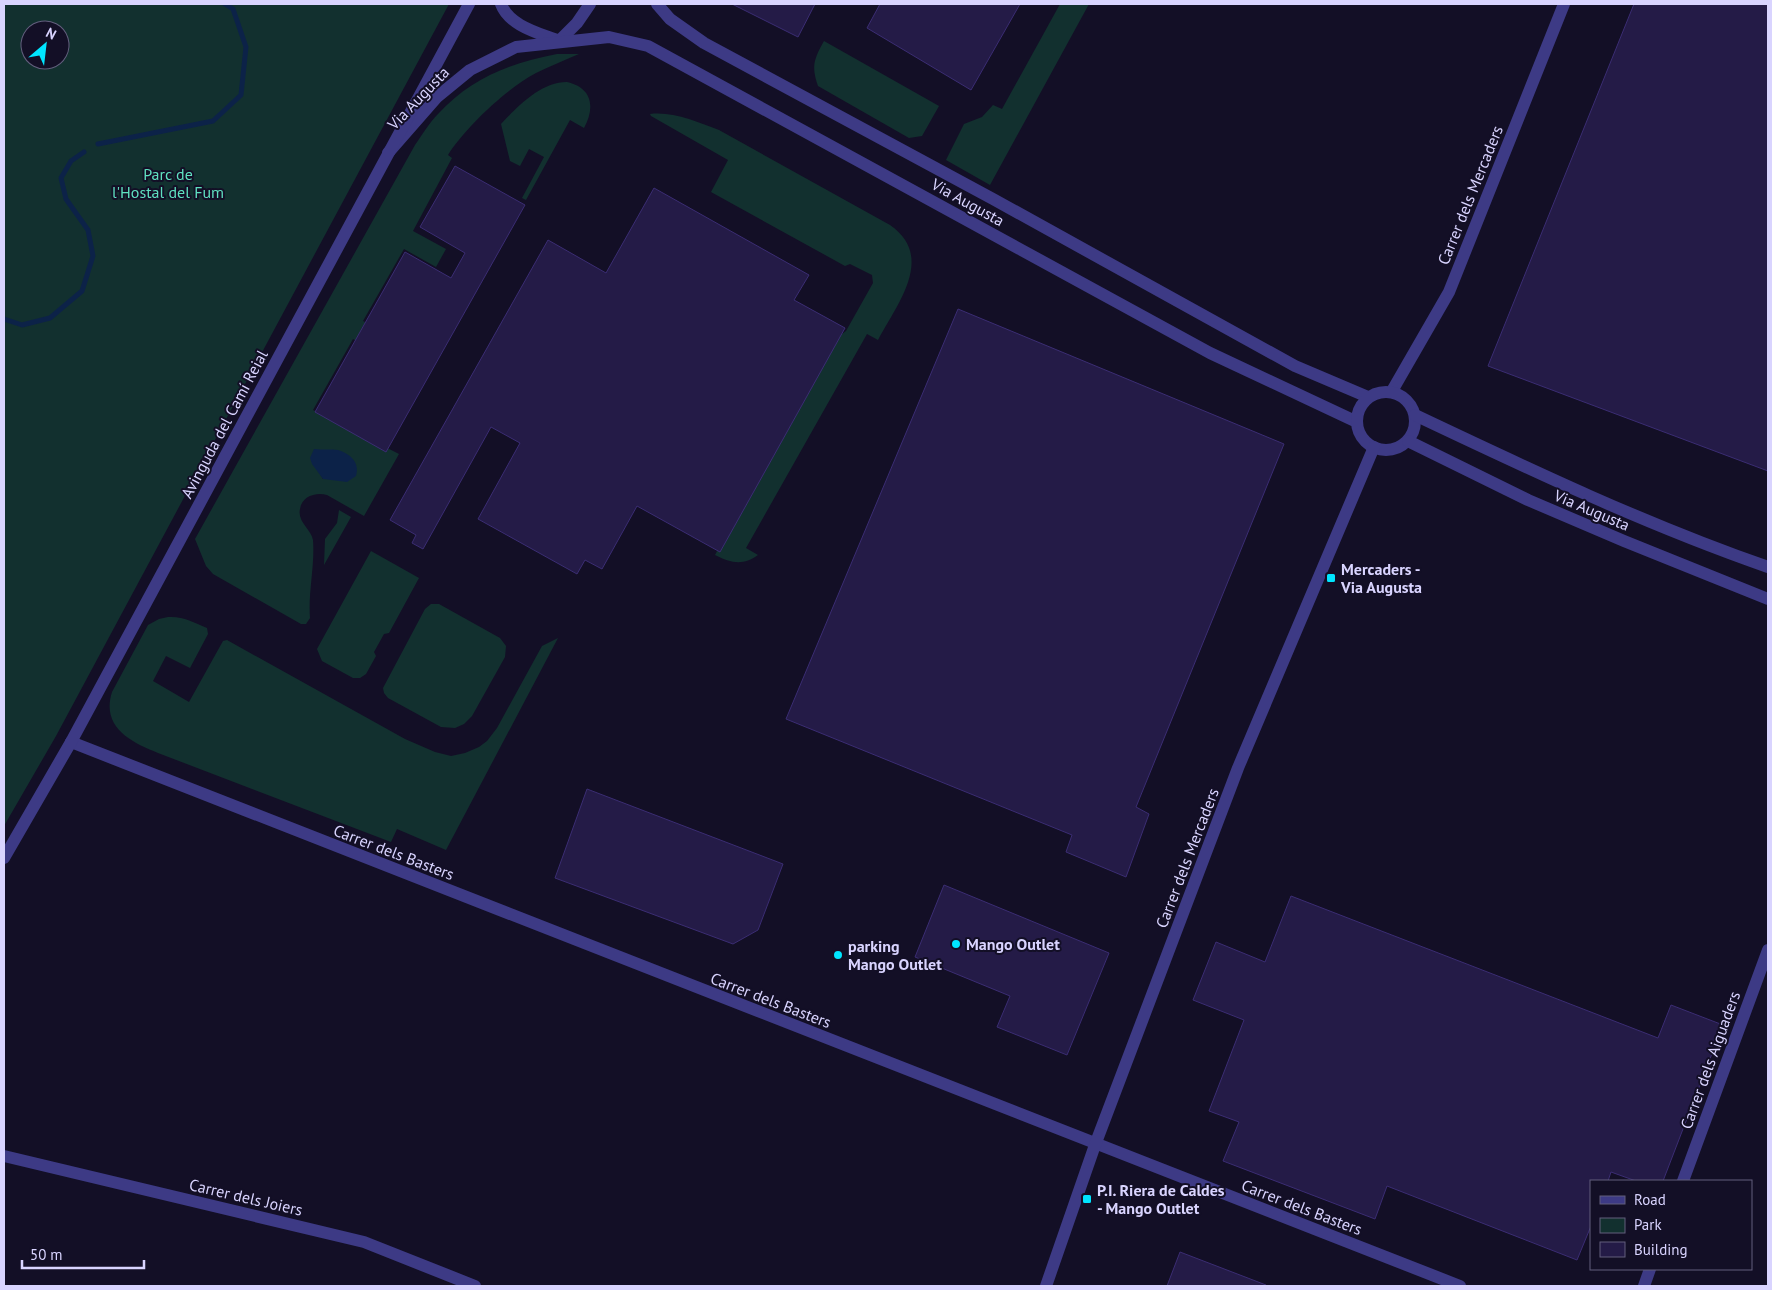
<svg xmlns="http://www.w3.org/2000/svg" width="1772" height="1290" font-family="'PT Sans',sans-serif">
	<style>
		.green { fill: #12302f; fill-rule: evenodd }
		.water { fill: #0c2248 }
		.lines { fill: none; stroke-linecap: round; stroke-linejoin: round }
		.stream { stroke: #0c2248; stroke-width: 5 }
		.building { fill: #241b47; stroke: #3b2d73 }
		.minor { stroke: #3d3a85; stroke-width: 12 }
		.poi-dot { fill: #00e5ff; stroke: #130f26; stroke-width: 2 }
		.labels { text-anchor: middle; stroke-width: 4; stroke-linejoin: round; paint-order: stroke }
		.street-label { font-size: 16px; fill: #d9d4ff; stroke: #130f26 }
		.park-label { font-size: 16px; fill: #5fe0c0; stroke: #130f26 }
		.poi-label { font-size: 16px; font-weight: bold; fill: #d9d4ff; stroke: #130f26; text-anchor: start }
	</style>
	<rect width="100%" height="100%" fill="#130f26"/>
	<g class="green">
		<path d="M4,4H449L56,736L4,826ZM30,30H60V60H30Z"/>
		<polygon points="1060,4 1089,4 990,185 946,160 964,124 982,117 993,105 1002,109"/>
		<path d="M824,41L939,106L922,136L909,138L818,86C811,66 814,59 824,41Z"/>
		<path d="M557,54H579C565,60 550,66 536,73C506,89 466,127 448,155L452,158L413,231L446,249L436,267L404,249L363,321L396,339L386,357L353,339L313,410L399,454L364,516L327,495C316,492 302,496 300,509C297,522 311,529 313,540C315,566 308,592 310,618L306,624H301L213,574L206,566L195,539L415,145C422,135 429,123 438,114C471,78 510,63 557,54ZM331,450L323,479L315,466L325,451Z"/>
		<path d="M567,82C593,88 595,108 584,128L570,120L526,200L522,198L544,157L529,149L520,166L510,161L501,124C518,106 541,82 567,82Z"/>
		<path d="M650,114C672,111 698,122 719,130L890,225C936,257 897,304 878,340L867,334L746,548L758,555C743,566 731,563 715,555L837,334H842L846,331L873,283L872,275L850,264L845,266L711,192L728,160L651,116Z"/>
		<polygon points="339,510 351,517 324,565 325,539 337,523"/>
		<polygon points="371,551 419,578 389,633 384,634 374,652 376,656 366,674 360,678 353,678 322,661 317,649"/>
		<polygon points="431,604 439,604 500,638 506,646 505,657 472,716 464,724 455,728 441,727 388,698 384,693 383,688 425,609"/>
		<path d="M168,617C183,616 193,622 207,628L208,634L190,668L166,656L153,681L189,702L223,641L227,640L405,739L435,752L451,756L465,753L479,747L487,741L497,728L542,646L558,638L446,850L397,829L391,842L158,753C130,742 101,727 112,692L148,625L159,619Z"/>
	</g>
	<path class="water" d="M314,449C322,450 331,449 338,450C351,454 360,463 356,476L347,482L323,479L312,464L310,458Z"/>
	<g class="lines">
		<g class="stream">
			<polyline points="98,144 213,121 241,95 246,47 233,9 225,4"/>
			<polyline points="4,319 22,325 50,318 82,291 93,256 88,230 66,199 61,178 71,161 84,152"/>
		</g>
	</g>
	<g class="building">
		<polygon points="732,4 815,4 798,37"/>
		<polygon points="880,4 1020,4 971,90 867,28"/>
		<polygon points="1634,4 1768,4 1768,471 1488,366"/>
		<polygon points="455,166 525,205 386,452 315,412 405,252 451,278 465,253 420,227"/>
		<polygon points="654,188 809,275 794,300 845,328 720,552 637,506 602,569 585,560 577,574 478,519 520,443 491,427 423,549 412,543 416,535 390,520 548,240 606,273"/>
		<polygon points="958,309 1284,444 1136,807 1149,814 1126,877 1066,852 1072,835 786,719"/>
		<polygon points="587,789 783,864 758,930 733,944 555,878"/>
		<polygon points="944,885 1109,953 1067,1055 997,1027 1010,996 915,957"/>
		<polygon points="1291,896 1658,1038 1671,1005 1723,1025 1663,1181 1636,1181 1611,1172 1608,1181 1591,1181 1591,1226 1577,1260 1387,1186 1375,1219 1223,1161 1239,1122 1209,1111 1244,1020 1193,1000 1216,942 1265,962"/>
		<polygon points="1180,1252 1266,1285 1266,1286 1167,1286"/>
	</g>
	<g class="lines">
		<g class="minor">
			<path d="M501,4C509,26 539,33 559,41L577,23L590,4"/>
			<polyline points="657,4 670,19 704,43 993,199 1295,366 1368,397"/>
			<polyline points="388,153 437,97 470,70 516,47 609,37 648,46 1210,353 1357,422"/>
			<polyline points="1392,391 1449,292 1564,4"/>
			<circle cx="1386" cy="421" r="29"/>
			<path d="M1415,415C1531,470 1647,525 1768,567"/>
			<polyline points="1408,441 1528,500 1624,541 1768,599"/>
			<polyline points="71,742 1460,1286"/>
			<polyline points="4,858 71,742 469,4"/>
			<polyline points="4,1156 364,1242 475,1286"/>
			<polyline points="1683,1181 1768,950"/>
			<polyline points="1046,1286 1095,1145 1238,768 1374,447"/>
			<polyline points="1644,1286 1650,1269"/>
		</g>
	</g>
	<g class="poi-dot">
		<rect x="1326" y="573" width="10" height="10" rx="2.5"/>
		<circle cx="956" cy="944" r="5"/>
		<circle cx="838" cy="955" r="5"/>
		<rect x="1082" y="1194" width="10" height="10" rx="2.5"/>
	</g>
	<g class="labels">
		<g class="street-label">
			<text transform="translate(418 98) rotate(-46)" y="6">Via Augusta</text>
			<text transform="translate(1470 195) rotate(-68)" y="6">Carrer dels Mercaders</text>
			<text transform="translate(968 202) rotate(29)" y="6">Via Augusta</text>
			<text transform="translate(224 424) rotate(-62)" y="6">Avinguda del Camí Reial</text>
			<text transform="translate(1592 510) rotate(23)" y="6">Via Augusta</text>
			<text transform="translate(394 852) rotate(21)" y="6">Carrer dels Basters</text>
			<text transform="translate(1187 858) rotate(-69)" y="6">Carrer dels Mercaders</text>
			<text transform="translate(771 1000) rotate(21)" y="6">Carrer dels Basters</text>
			<text transform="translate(1710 1060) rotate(-70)" y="6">Carrer dels Aiguaders</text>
			<text transform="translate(246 1197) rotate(13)" y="6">Carrer dels Joiers</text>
			<text transform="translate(1302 1207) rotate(21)" y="6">Carrer dels Basters</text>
		</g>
		<g class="park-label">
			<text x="168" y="180">Parc de<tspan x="168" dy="18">l'Hostal del Fum</tspan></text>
		</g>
		<g class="poi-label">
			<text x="1341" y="575">Mercaders -<tspan x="1341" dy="18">Via Augusta</tspan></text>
			<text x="966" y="950">Mango Outlet</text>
			<text x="848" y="952">parking<tspan x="848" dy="18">Mango Outlet</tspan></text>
			<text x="1097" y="1196">P.I. Riera de Caldes<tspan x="1097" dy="18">- Mango Outlet</tspan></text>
		</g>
	</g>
	<rect width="1772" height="1290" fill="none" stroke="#d9d4ff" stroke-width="10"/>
	<rect x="1590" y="1180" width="162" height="90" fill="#130f26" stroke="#625e7d"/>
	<rect x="1600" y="1196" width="25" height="8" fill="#3d3a85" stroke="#625e7d"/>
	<text x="1634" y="1205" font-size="15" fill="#d9d4ff">Road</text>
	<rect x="1600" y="1218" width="25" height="15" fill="#12302f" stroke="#625e7d"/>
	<text x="1634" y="1230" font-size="15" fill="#d9d4ff">Park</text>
	<rect x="1600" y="1242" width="25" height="15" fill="#241b47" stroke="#625e7d"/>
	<text x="1634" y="1255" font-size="15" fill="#d9d4ff">Building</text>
	<g transform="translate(45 45) rotate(28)"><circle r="24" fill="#130f26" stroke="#625e7d"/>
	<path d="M0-4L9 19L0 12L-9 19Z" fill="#00e5ff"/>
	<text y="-8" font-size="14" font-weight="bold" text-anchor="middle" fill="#d9d4ff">N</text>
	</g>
	<path d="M22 1260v8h122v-8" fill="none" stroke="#d9d4ff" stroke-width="2.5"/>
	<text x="30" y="1260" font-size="15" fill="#d9d4ff" stroke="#130f26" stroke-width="4" paint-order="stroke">50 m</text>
</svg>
